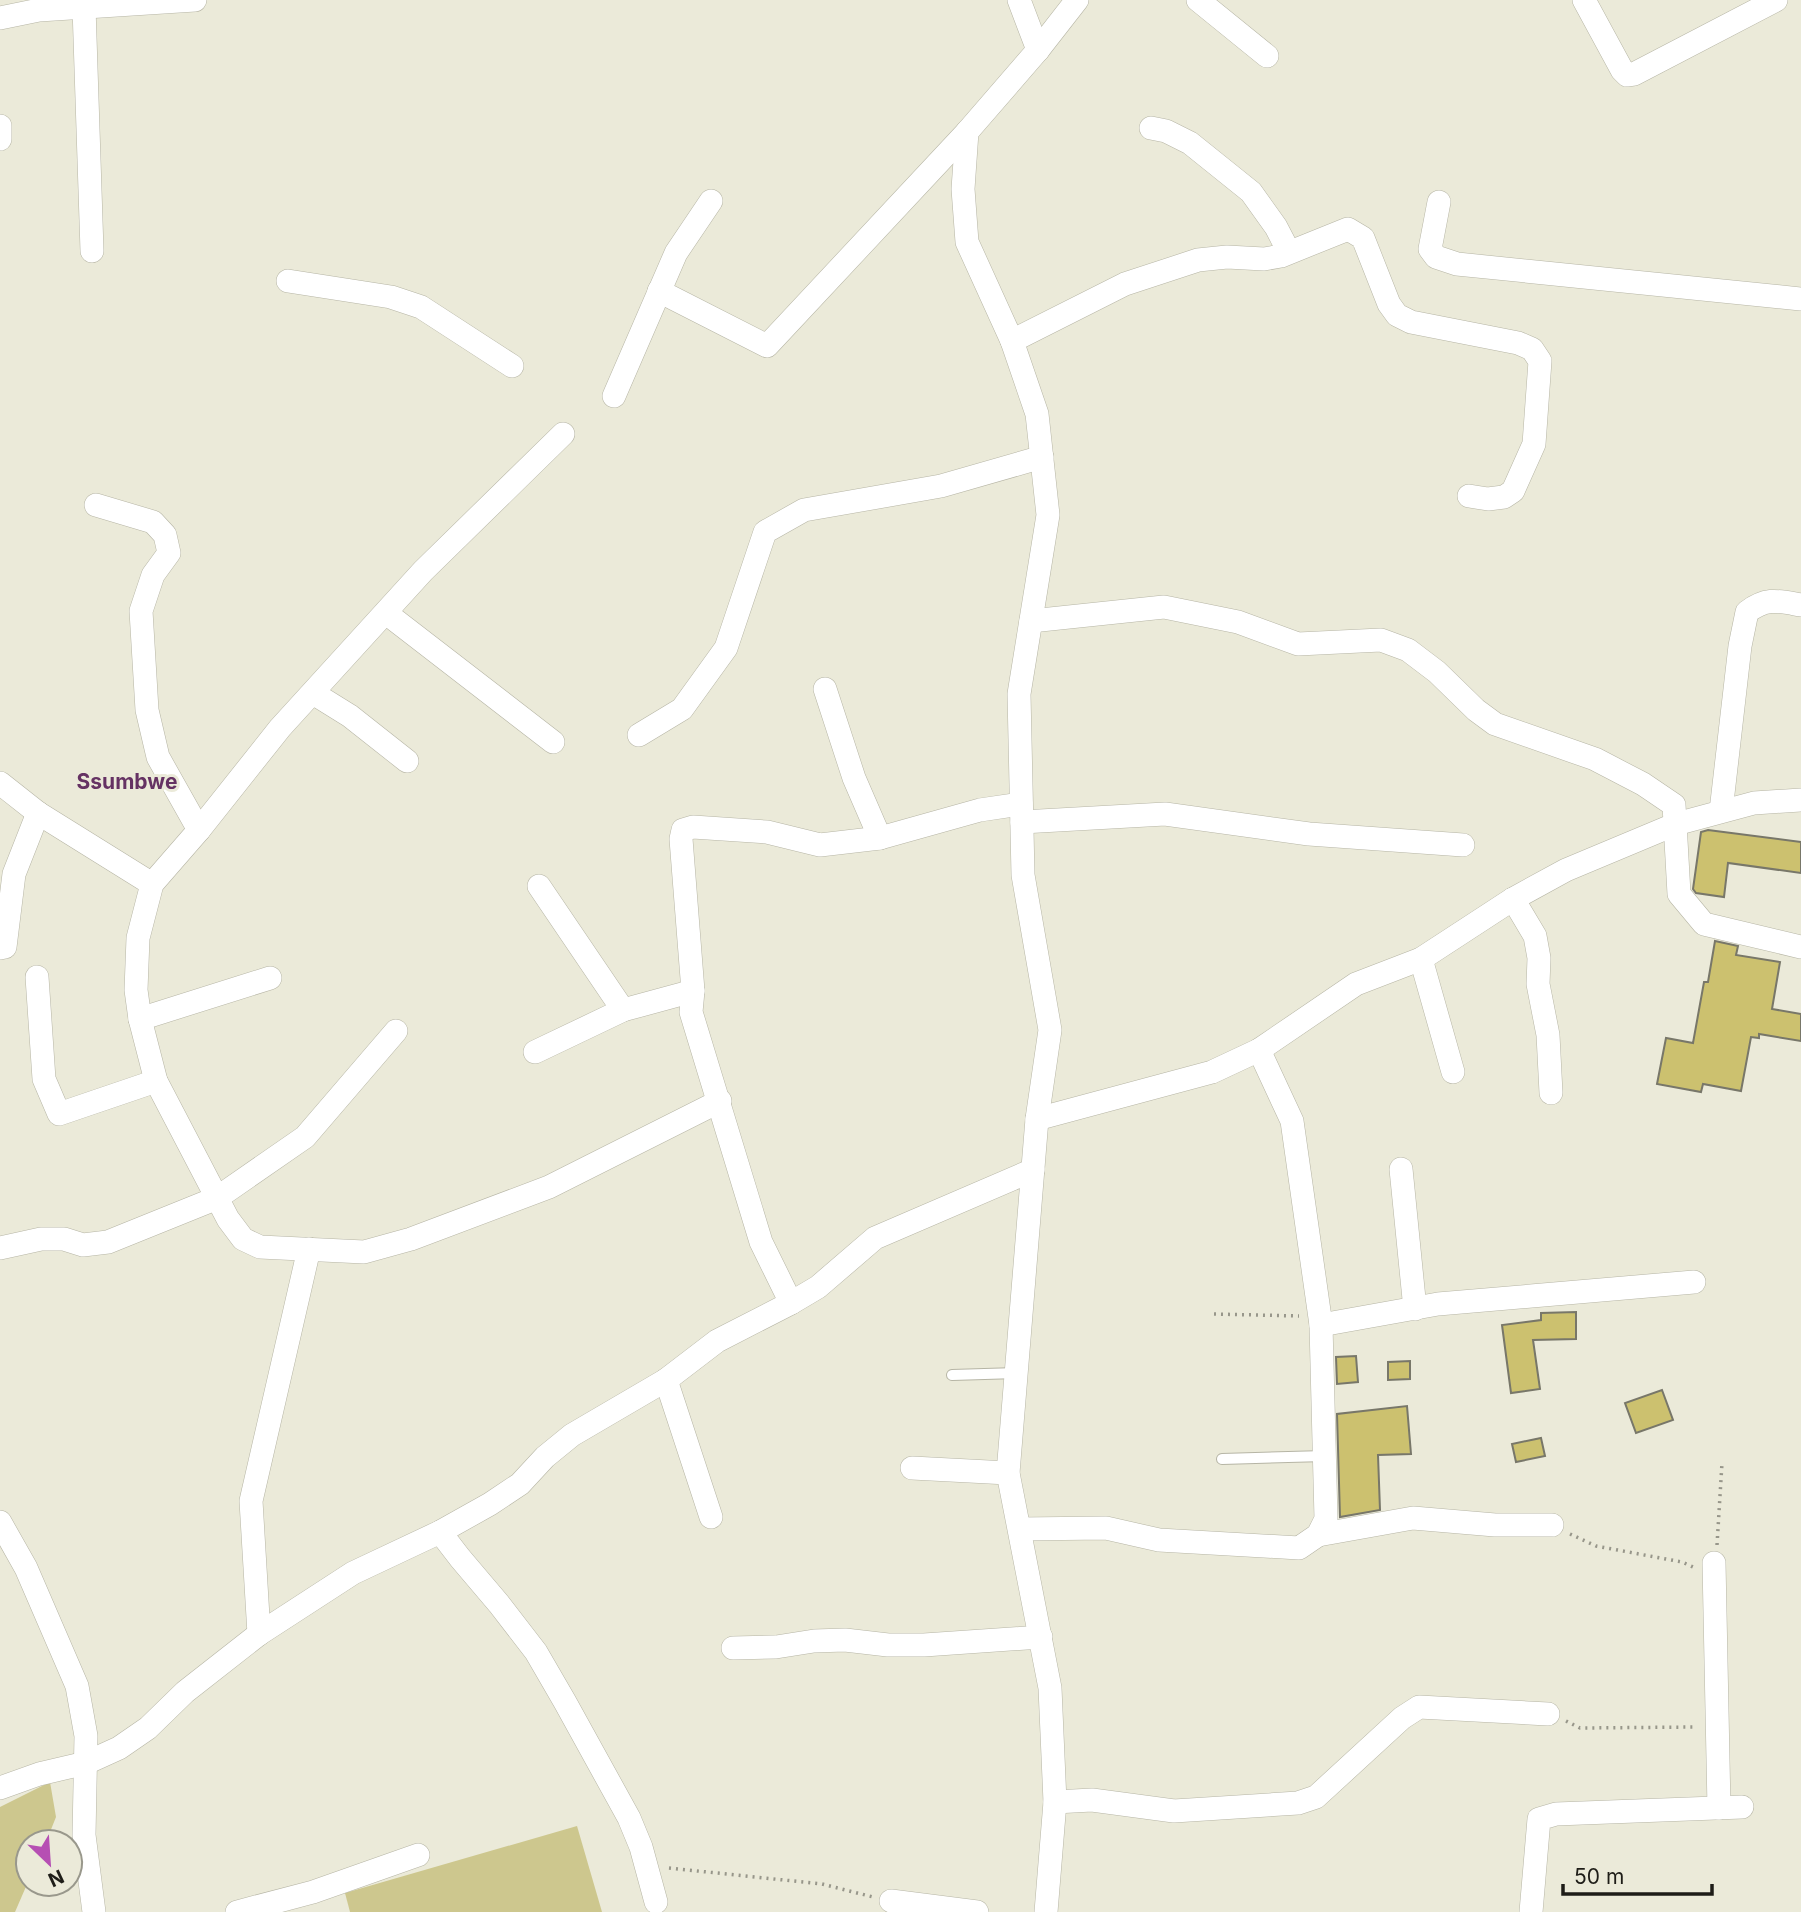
<svg xmlns="http://www.w3.org/2000/svg" width="1801" height="1912" font-family="Inter,sans-serif">
	<style>
		.green { fill: #cdc78e }
		.building { fill: #ccc16f; stroke: #787769; stroke-width: 2 }
		.lines { fill: none; stroke-linecap: round; stroke-linejoin: round }
		.service-casing { stroke: #b6b5a5; stroke-width: 12 }
		.minor-casing { stroke: #b6b5a5; stroke-width: 24 }
		.path { stroke: #97968a; stroke-width: 3.5; stroke-dasharray: 2 5; stroke-linecap: butt }
		.service { stroke: #fff; stroke-width: 10 }
		.minor { stroke: #fff; stroke-width: 23 }
		.labels { text-anchor: middle; stroke-width: 6; stroke-linejoin: round; paint-order: stroke }
		.quarter-label { font-size: 21px; font-weight: bold; fill: #653263; stroke: #ebead9 }
	</style>
	<rect width="100%" height="100%" fill="#ebead9"/>
	<g class="green">
		<polygon points="50,1782 56,1817 46,1842 28,1842 28,1882 15,1912 0,1912 0,1807"/>
		<polygon points="577,1826 602,1912 350,1912 345,1893"/>
	</g>
	<g class="building">
		<polygon points="1708,830 1801,842 1801,873 1728,863 1724,897 1696,893 1693,889 1701,832"/>
		<polygon points="1715,941 1738,946 1736,955 1780,962 1772,1009 1801,1014 1801,1041 1759,1034 1759,1038 1751,1037 1741,1091 1703,1084 1701,1092 1657,1084 1666,1038 1693,1043 1704,982 1708,982"/>
		<polygon points="1576,1312 1576,1339 1533,1340 1540,1389 1511,1393 1502,1325 1541,1320 1541,1313"/>
		<polygon points="1356,1356 1358,1382 1337,1384 1336,1357"/>
		<polygon points="1410,1361 1410,1379 1388,1380 1388,1362"/>
		<polygon points="1662,1390 1673,1420 1636,1433 1625,1403"/>
		<polygon points="1407,1406 1411,1454 1378,1455 1380,1510 1340,1517 1337,1414"/>
		<polygon points="1541,1438 1545,1456 1516,1462 1512,1444"/>
	</g>
	<g class="lines">
		<g class="service-casing">
			<g id="service">
				<polyline points="952,1375 1017,1373"/>
				<polyline points="1222,1459 1325,1456"/>
			</g>
		</g>
		<g class="minor-casing">
			<g id="minor">
				<polyline points="1019,0 1038,50"/>
				<polyline points="1198,0 1267,56"/>
				<polyline points="1584,0 1622,70 1627,75 1634,74 1776,0"/>
				<polyline points="84,7 92,251"/>
				<polyline points="0,18 39,10 195,0"/>
				<polyline points="0,126 0,139"/>
				<polyline points="1151,128 1166,131 1190,143 1251,192 1276,227 1289,252"/>
				<polyline points="1439,202 1430,249 1436,257 1457,264 1801,299"/>
				<polyline points="288,281 391,297 421,307 512,366"/>
				<polyline points="659,291 767,346 967,132"/>
				<polyline points="1012,341 1125,284 1198,260 1227,257 1264,259 1281,256 1348,229 1363,238 1389,304 1397,315 1411,322 1518,343 1532,349 1540,361 1534,444 1513,491 1504,497 1488,499 1469,496"/>
				<polyline points="614,396 676,253 711,201"/>
				<polyline points="563,434 423,571 280,728 199,830 152,884 138,938 136,990 140,1019 156,1081 228,1219 243,1239 260,1247 364,1252 411,1239 549,1187 720,1101"/>
				<polyline points="96,505 153,522 165,535 169,553 153,575 141,611 147,710 158,757 199,830"/>
				<polyline points="386,613 553,742"/>
				<polyline points="1031,621 1164,607 1238,622 1298,644 1381,640 1408,650 1437,672 1476,710 1495,724 1595,759 1643,784 1674,805 1679,894 1704,924 1801,947"/>
				<polyline points="825,689 854,778 880,838"/>
				<polyline points="313,693 350,716 407,761"/>
				<polyline points="639,735 682,709 726,648 765,532 804,510 941,486 1042,457"/>
				<polyline points="0,783 38,813 152,884"/>
				<path d="M1721,811L1740,646L1747,612C1767,597 1778,601 1801,605"/>
				<polyline points="1022,822 1165,814 1309,834 1463,845"/>
				<polyline points="539,886 623,1010"/>
				<polyline points="1513,899 1535,936 1539,958 1538,984 1548,1035 1551,1093"/>
				<polyline points="0,948 5,947 14,874 38,813"/>
				<polyline points="1421,959 1453,1072"/>
				<polyline points="37,977 44,1079 59,1114 156,1081"/>
				<polyline points="140,1019 270,978"/>
				<polyline points="535,1052 623,1010 693,991"/>
				<polyline points="1037,1119 1212,1072 1259,1050 1356,984 1421,959 1513,899 1566,870 1676,824 1754,803 1801,800"/>
				<polyline points="1401,1169 1415,1309"/>
				<polyline points="0,1248 41,1239 64,1239 83,1245 108,1242 217,1198 305,1137 396,1031"/>
				<polyline points="791,1303 761,1242 691,1012 693,991 681,839 683,830 693,827 767,832 820,845 880,838 980,810 1021,804"/>
				<polyline points="1321,1325 1438,1304 1694,1282"/>
				<polyline points="666,1380 711,1517"/>
				<polyline points="912,1468 1008,1473"/>
				<polyline points="0,1522 26,1568 77,1686 86,1736 84,1835 94,1912"/>
				<polyline points="1020,1529 1106,1528 1159,1540 1299,1548 1318,1535 1326,1519 1321,1325 1292,1121 1259,1050"/>
				<polyline points="440,1532 460,1558 499,1604 536,1652 565,1702 629,1818 641,1847 656,1902"/>
				<polyline points="1318,1535 1413,1518 1495,1525 1552,1525"/>
				<polyline points="1714,1563 1719,1808"/>
				<polyline points="259,1634 251,1501 309,1249"/>
				<polyline points="733,1648 776,1647 814,1641 845,1640 888,1645 924,1645 1041,1637"/>
				<polyline points="0,1788 39,1774 86,1763 119,1748 148,1728 185,1692 259,1634 353,1573 440,1532 490,1504 520,1484 545,1457 572,1435 666,1380 717,1341 791,1303 818,1287 875,1238 1033,1170"/>
				<polyline points="1055,1802 1092,1800 1174,1811 1298,1803 1316,1797 1402,1718 1419,1707 1548,1714"/>
				<polyline points="891,1901 977,1912"/>
				<polyline points="237,1912 313,1892 418,1855"/>
				<polyline points="1046,1912 1055,1802 1050,1688 1008,1473 1037,1119 1050,1030 1023,875 1019,694 1048,515 1037,414 1012,341 967,242 963,189 967,132 1038,50 1077,0"/>
				<polyline points="1531,1912 1539,1819 1556,1814 1742,1807"/>
			</g>
		</g>
		<g class="path">
			<polyline points="1214,1314 1299,1316"/>
			<polyline points="1570,1534 1596,1546 1682,1562 1693,1567"/>
			<polyline points="1717,1545 1722,1463"/>
			<polyline points="1566,1721 1580,1728 1696,1727"/>
			<polyline points="669,1868 822,1884 873,1897"/>
		</g>
		<use href="#service" class="service"/>
		<use href="#minor" class="minor"/>
	</g>
	<g class="labels">
		<g class="quarter-label">
			<text x="127" y="789">Ssumbwe</text>
		</g>
	</g>
	<g transform="translate(49 1863) rotate(155)"><circle r="33" fill="#ebead9" stroke="#99988c" stroke-width="2"/>
	<path d="M0-5L12 26L0 18L-12 26Z" fill="#b64fb3"/>
	<text y="-10" font-size="19" font-weight="bold" text-anchor="middle" fill="#1e1d18">N</text>
	</g>
	<path d="M1563 1884v10h149v-10" fill="none" stroke="#1e1d18" stroke-width="3.5"/>
	<text x="1574" y="1884" font-size="21" fill="#1e1d18" stroke="#ebead9" stroke-width="5" paint-order="stroke">50 m</text>
</svg>
